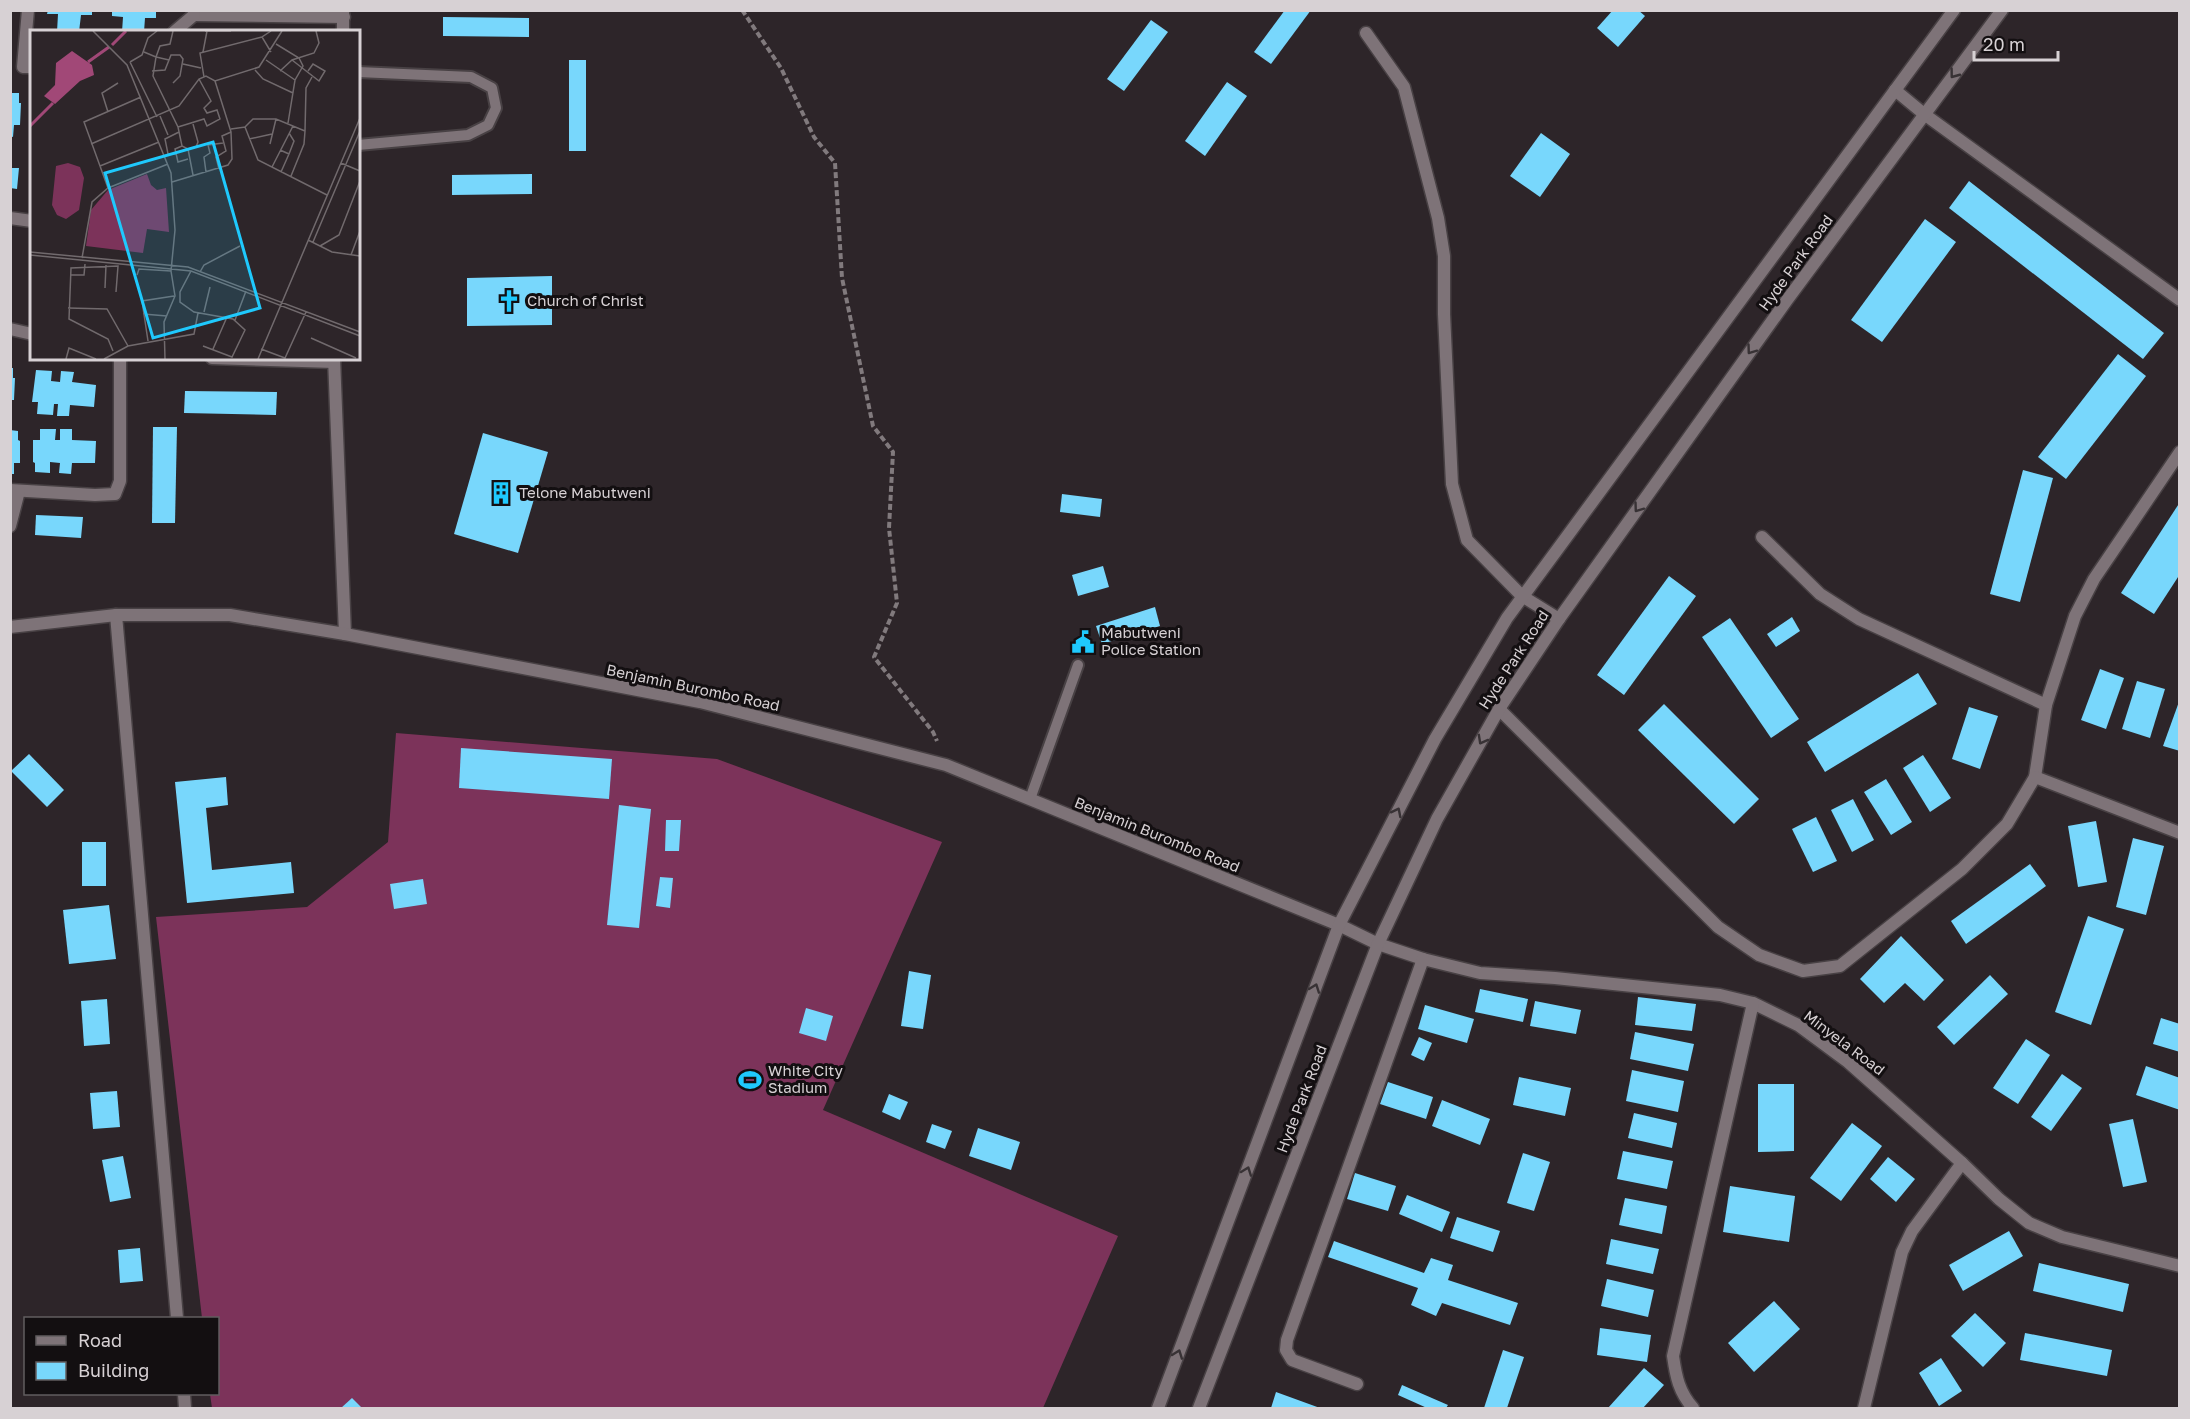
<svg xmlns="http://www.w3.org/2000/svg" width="2190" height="1419" font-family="'Golos Text',sans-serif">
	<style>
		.grass { fill: #7c335a }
		.building { fill: #78d7fc }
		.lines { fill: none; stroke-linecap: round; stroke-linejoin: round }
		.service-casing { stroke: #484144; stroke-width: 14 }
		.minor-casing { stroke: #484144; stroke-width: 15 }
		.tertiary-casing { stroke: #484144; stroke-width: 15 }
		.path { stroke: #817a7d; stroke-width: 4; stroke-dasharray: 6 3; stroke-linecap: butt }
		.service { stroke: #7e7378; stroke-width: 10 }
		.minor { stroke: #7e7378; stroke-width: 12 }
		.tertiary { stroke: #7e7378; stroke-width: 12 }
		.oneway { stroke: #383235 }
		.labels { text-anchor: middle; stroke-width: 6; stroke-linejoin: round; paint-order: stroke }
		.street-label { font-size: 15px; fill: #d7d1d4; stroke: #130f11 }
		.poi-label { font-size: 15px; fill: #d7d1d4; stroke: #130f11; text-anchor: start }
		.inset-river { fill: none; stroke: #a14877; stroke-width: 3 }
		.inset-road { fill: none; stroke: #716a6d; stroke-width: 1.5 }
		.view { fill: #1fc9fd; fill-opacity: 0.15; stroke: #1fc9fd; stroke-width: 3 }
		.inset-edge { fill: none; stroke: #d7d1d4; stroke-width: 3 }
	</style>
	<rect width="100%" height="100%" fill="#2d2529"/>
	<polygon class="grass" points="396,733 717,759 942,842 823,1110 1118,1236 1043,1408 212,1408 210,1394 218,1394 218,1318 202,1318 156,917 307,907 388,842"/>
	<g class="building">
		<polygon points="48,10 92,10 92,15 81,15 79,32 57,32 58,14 47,14"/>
		<polygon points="112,10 156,10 156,18 145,18 144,32 122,32 123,17 112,16"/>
		<polygon points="1285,10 1311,10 1271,64 1254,52"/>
		<polygon points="1613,10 1638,10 1645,16 1618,47 1597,28"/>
		<polygon points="443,17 529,18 529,37 443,36"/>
		<polygon points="1151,20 1168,32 1124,91 1107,79"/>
		<rect x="569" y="60" width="17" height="91"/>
		<polygon points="1227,82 1247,96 1205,156 1185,141"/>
		<polygon points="10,93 19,93 19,103 21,103 20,125 14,125 13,137 10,136"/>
		<polygon points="1541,133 1570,154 1540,197 1510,176"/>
		<polygon points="10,168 19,168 17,189 10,188"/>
		<polygon points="532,174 532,194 452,195 452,175"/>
		<polygon points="1969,181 2164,333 2143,359 1949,208"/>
		<polygon points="1925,219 1956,242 1882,342 1851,320"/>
		<polygon points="552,276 552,325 467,326 467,278"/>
		<polygon points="2118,354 2146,376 2066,479 2038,457"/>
		<polygon points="10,368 13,368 13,378 15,378 14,400 10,400"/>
		<polygon points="36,370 52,371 51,381 60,382 61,371 74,372 72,382 96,385 94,407 70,405 69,416 57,416 58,404 54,404 53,415 37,414 38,402 32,402"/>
		<polygon points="185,391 277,392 276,415 184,413"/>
		<polygon points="153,427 177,427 175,523 152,523"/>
		<polygon points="40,429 56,429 55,440 60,440 60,429 72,429 72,440 96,441 95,463 72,463 71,474 59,473 60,463 50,462 50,473 35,472 35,463 33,462 33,440 40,440"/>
		<polygon points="10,430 18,431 18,440 20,441 20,463 14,463 14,474 10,474"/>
		<polygon points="483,433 548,452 518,553 454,534"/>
		<polygon points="2023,470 2053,478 2020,602 1990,594"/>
		<polygon points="1062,494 1102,499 1100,517 1060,512"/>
		<polygon points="2180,502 2180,574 2154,614 2121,593"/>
		<polygon points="36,515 83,517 81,538 35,535"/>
		<polygon points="1103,566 1109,587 1078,596 1072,575"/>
		<polygon points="1669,576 1696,596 1624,695 1597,675"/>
		<polygon points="1155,607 1160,626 1102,644 1096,626"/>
		<polygon points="1792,617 1800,631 1776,647 1767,634"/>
		<polygon points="1730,618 1799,719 1771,738 1702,637"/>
		<polygon points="2100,669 2124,678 2106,729 2081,720"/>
		<polygon points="1918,673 1937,704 1825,772 1807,742"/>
		<polygon points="2137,681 2165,689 2150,738 2122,729"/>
		<polygon points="2180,699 2180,751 2163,746"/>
		<polygon points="1664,704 1759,799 1734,824 1638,730"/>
		<polygon points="1969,707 1998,716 1980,769 1952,759"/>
		<polygon points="461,748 612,759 609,799 459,788"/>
		<polygon points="29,754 64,790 47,807 11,771"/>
		<polygon points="1923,755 1951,798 1930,812 1903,768"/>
		<polygon points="226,777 228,805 206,808 212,870 291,862 294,893 187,903 175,782"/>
		<polygon points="1886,779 1912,822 1891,835 1864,792"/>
		<polygon points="1853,799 1874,840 1852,852 1831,810"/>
		<polygon points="619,805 651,809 639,928 607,925"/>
		<polygon points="1816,817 1837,861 1813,872 1792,829"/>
		<polygon points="666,820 681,820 679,851 665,851"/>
		<polygon points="2096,821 2107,882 2078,887 2068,826"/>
		<polygon points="2133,838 2164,846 2146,915 2116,907"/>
		<rect x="82" y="842" width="24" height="44"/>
		<polygon points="2030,864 2046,886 1966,944 1951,921"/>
		<polygon points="660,877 673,878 670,908 656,906"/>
		<polygon points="423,879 427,904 394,909 390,884"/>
		<polygon points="109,905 116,959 69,964 63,910"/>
		<polygon points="2088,916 2124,929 2091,1025 2055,1012"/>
		<polygon points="1901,936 1944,980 1924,1001 1905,983 1884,1003 1860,979"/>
		<polygon points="909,971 931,975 923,1029 901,1026"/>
		<polygon points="1990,975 2008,994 1954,1045 1937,1027"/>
		<polygon points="1480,989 1528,999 1523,1022 1475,1012"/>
		<polygon points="1638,997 1696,1004 1692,1031 1635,1025"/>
		<polygon points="107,999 110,1044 84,1046 81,1001"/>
		<polygon points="1535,1001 1581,1010 1576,1034 1530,1026"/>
		<polygon points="1425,1005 1474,1019 1467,1043 1418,1029"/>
		<polygon points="806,1008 833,1016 826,1041 799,1033"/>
		<polygon points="2161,1018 2180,1024 2180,1052 2153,1044"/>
		<polygon points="1635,1032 1694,1044 1688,1071 1630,1059"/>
		<polygon points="1419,1037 1432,1043 1424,1061 1411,1055"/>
		<polygon points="2026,1039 2050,1055 2018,1104 1993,1088"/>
		<polygon points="2146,1066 2180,1078 2180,1110 2136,1095"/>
		<polygon points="1632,1070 1684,1081 1678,1112 1626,1101"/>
		<polygon points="2062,1074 2082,1088 2051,1131 2031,1117"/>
		<polygon points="1519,1077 1571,1088 1565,1116 1513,1105"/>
		<polygon points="1388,1082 1433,1097 1426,1119 1380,1104"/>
		<polygon points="1758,1084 1794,1084 1794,1151 1758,1152"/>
		<polygon points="117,1091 120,1127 93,1129 90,1093"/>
		<polygon points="889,1094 908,1102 900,1120 882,1112"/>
		<polygon points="1442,1100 1490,1119 1480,1145 1432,1126"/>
		<polygon points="1634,1113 1677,1123 1672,1148 1628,1138"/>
		<polygon points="2133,1119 2147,1182 2123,1187 2109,1124"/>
		<polygon points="1852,1123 1882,1146 1841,1201 1810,1178"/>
		<polygon points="932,1124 952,1131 945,1149 926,1142"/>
		<polygon points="978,1128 1020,1142 1011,1170 969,1156"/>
		<polygon points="1623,1151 1673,1161 1667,1189 1617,1179"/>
		<polygon points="1523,1153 1550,1162 1534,1211 1507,1203"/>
		<polygon points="123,1156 131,1198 110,1202 102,1160"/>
		<polygon points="1888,1157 1915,1179 1896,1202 1870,1179"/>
		<polygon points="1355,1173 1396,1186 1388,1211 1347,1199"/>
		<polygon points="1730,1186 1795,1196 1789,1242 1723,1232"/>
		<polygon points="1407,1195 1450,1212 1442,1232 1399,1214"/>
		<polygon points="1625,1198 1667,1206 1662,1234 1619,1225"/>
		<polygon points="1457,1217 1500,1231 1493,1252 1450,1238"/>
		<polygon points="2009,1231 2023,1256 1963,1291 1949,1265"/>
		<polygon points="1611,1239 1659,1249 1653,1274 1606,1264"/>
		<polygon points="1334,1241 1424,1273 1431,1258 1453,1265 1448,1280 1518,1303 1510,1325 1442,1303 1436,1316 1411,1305 1418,1288 1328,1257"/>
		<polygon points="140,1248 143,1281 120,1283 118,1250"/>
		<polygon points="2039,1263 2129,1284 2123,1312 2033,1291"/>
		<polygon points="1607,1279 1654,1290 1648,1317 1601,1306"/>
		<polygon points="1774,1301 1800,1329 1754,1372 1728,1343"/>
		<polygon points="1975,1313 2006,1343 1983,1367 1951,1336"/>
		<polygon points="1600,1328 1651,1335 1647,1362 1597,1355"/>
		<polygon points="2025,1333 2112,1350 2107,1376 2020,1360"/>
		<polygon points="1503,1350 1524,1357 1507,1408 1484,1408"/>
		<polygon points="1941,1358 1962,1391 1939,1406 1919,1373"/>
		<polygon points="1644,1368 1664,1385 1643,1408 1608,1408"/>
		<polygon points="1402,1385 1448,1405 1446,1408 1427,1408 1398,1395"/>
		<polygon points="1276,1392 1320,1408 1271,1408"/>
		<polygon points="352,1398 362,1408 341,1408"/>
	</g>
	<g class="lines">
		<g class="service-casing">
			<g id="service">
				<polyline points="358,72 471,77 492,88 496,108 488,125 468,135 358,145"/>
				<polyline points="1030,799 1078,665"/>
			</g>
		</g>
		<g class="minor-casing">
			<g id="minor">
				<polyline points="28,10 23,67 32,67"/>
				<polyline points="194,10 194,15 344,17"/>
				<polyline points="343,10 343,32"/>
				<polyline points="174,32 194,15"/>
				<polyline points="1366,33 1404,87 1438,218 1444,256 1444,314 1452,484 1467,540 1522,596 1559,619"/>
				<polyline points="1895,90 1924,114 2180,300"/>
				<polyline points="10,218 32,221"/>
				<polyline points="10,329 32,334"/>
				<polyline points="212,358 334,362"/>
				<polyline points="334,358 345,634"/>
				<polyline points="10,490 95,495 115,494 120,481 120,358"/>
				<polyline points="10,526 19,491"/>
				<polyline points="1762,537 1820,594 1859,619 2046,705"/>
				<polyline points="116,615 177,1318"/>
				<polyline points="1499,709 1718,927 1759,955 1803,971 1840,966 1962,869 2007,824 2035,777 2046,705 2075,616 2094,579 2180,452"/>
				<polyline points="2035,777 2180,833"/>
				<polyline points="1339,925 1378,944 1423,959 1480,973 1555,978 1720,995 1753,1003 1798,1025 1848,1062 1962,1163 1999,1199 2029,1223 2062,1237 2180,1266"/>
				<polyline points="1357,1384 1292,1360 1286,1350 1287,1340 1423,959"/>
				<polyline points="184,1394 185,1408"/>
				<path d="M1693,1408C1679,1392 1676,1377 1673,1356L1753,1003"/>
				<polyline points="1864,1408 1902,1252 1912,1231 1962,1163"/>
			</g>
		</g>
		<g class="tertiary-casing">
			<g id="tertiary">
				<polyline points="10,627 116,615 230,615 345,634 700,702 946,765 1339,925"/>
				<polyline points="1158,1408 1339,925 1435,739 1507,618 1954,10"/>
				<polyline points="1199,1408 1378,944 1437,819 1499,709 1559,619 1787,300 2002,10"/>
			</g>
		</g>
		<polyline class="path" points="742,10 781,68 814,137 835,163 842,278 873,426 893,452 889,528 897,603 874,657 933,732 937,741"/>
		<use href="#service" class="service"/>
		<use href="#minor" class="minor"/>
		<use href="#tertiary" class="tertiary"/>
	</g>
	<defs><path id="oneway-chevron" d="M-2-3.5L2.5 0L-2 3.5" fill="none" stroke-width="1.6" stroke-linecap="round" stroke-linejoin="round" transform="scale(1.5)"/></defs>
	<g class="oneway">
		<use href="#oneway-chevron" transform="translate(1954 74) rotate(127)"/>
		<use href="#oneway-chevron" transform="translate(1751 350) rotate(126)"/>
		<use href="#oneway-chevron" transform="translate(1638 508) rotate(126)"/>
		<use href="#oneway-chevron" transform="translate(1482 740) rotate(119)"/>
		<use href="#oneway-chevron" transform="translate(1397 812) rotate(-63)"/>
		<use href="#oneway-chevron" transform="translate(1315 988) rotate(-70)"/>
		<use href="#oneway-chevron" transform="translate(1247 1171) rotate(-70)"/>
		<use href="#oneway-chevron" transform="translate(1178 1354) rotate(-70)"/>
	</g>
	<defs>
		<g id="church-bare" transform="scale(1.8)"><path d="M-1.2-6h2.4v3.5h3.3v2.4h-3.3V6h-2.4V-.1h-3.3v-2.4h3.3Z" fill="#1fc9fd" stroke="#130f11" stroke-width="2.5" paint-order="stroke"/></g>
		<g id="building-bare" transform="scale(1.8)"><path d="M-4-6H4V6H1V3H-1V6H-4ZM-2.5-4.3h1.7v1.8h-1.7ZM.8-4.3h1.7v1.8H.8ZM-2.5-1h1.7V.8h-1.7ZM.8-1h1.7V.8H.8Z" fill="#1fc9fd" stroke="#130f11" stroke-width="2.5" paint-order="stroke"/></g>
		<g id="civic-bare" transform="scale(1.8)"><path d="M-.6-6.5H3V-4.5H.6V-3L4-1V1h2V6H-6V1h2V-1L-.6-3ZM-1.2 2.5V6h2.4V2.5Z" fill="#1fc9fd" stroke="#130f11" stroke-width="2.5" paint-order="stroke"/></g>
		<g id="stadium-bare" transform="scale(1.8)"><path d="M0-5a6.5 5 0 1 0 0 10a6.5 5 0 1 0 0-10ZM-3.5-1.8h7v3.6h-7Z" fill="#1fc9fd" stroke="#130f11" stroke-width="2.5" paint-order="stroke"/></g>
	</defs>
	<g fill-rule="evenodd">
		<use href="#church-bare" x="509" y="301"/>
		<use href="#building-bare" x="501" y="493"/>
		<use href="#civic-bare" x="1083" y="642"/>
		<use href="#stadium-bare" x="750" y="1080"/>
	</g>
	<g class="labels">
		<g class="street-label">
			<text transform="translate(1796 263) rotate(-54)" y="5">Hyde Park Road</text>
			<text transform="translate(1514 660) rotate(-57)" y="5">Hyde Park Road</text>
			<text transform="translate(693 688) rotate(12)" y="5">Benjamin Burombo Road</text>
			<text transform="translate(1157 835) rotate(22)" y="5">Benjamin Burombo Road</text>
			<text transform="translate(1844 1043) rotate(37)" y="5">Minyela Road</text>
			<text transform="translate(1302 1099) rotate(-69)" y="5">Hyde Park Road</text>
		</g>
		<g class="poi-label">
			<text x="527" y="306">Church of Christ</text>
			<text x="519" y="498">Telone Mabutweni</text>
			<text x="1101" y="638">Mabutweni<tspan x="1101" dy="17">Police Station</tspan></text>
			<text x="768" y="1076">White City<tspan x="768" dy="17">Stadium</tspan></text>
		</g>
	</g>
	<g transform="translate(30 30)">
		<rect width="330" height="330" fill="#2d2529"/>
		<path d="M38,133L50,137L54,148L49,180L36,189L27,185L22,175L26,136ZM117,144L121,155L127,160L136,158L139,202L117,199L113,223L56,216L61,180L78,160Z" fill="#7c335a"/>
		<path d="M42,21L62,35L64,45L50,51L25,74L14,66L25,55L26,33Z" fill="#a14877"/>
		<path class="inset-river" d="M82,15L96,1M58,32L79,17M0,96L23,73"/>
		<path class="inset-road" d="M63,1L97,35L141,143L145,200L141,241L145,266L134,292L135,329M175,1H201M246,14L269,28L273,36L265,50M114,22L126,27L123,46L148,97L152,116L158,119L163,145M173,22L177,1M241,22L232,7L241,1M139,30L126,27L130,16L140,14L143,1M236,30L265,50L258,93M262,30L289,51L295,41L283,34L278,41M100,32L127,87M100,32L112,25L118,8L127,1M153,34L171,38M225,40L233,49L263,63M122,41L135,40L141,25H150L153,29L150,46L143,53M250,41L262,30L284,23L289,13L286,1M174,47L170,23L232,7M78,82L72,63L88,53M130,86L138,105M148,97L174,89L177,96L190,89L187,80L177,83L174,78L181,71L169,49M215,97L223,89H246L275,101L274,114L261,146M201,99L215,97L228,130L297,165M275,101L276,58L282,47M259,103L264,111L259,124M219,109L242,104M61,114L149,76L169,49L176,46L185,51L229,37L252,1M240,114L246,89M152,116L145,119L148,132L158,129M158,119L166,117L168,112L163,94M250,120L259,124L251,142M146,124H138L135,109L149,102M311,133L330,141M70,136L129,112M242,137L263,96M189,139L186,127L196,121L192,106L201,102M176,142L174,127L180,123L178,115L193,113M142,152L198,135L202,129L201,102L185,51M78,158L54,92L111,67M278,210L302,222L330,226M283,212L330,101M290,216L309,205L330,151M0,222L158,237L330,302M0,225L161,241L330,306M321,225L330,201M52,228L62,172L78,158L138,134M161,241L150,262V272L164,282L203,289L215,300L202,327L173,316M170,242L174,235L210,216M40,245H54L55,234M107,245L109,239L141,241M75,258L76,235M38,278L77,279L98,316M174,282L180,257M113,284L137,286M205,290L216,261M281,308L326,328M118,311L112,271L144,266M183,319L197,287M231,319L255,328L276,282M83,321L78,309L39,289L41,238L88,236L86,262M36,329L39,318L66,329M74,329L98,316L164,304L168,283M228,329L330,88"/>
		<path class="view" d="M183,112L230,278L123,308L75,143Z"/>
		<rect width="330" height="330" class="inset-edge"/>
	</g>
	<rect width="2190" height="1419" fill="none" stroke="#d7d1d4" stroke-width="24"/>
	<rect x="24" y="1317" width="195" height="78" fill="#130f11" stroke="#615d5f" stroke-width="1.5"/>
	<rect x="36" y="1336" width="30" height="9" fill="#7e7378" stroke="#615d5f" stroke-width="1.5"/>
	<text x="78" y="1347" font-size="18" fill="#d7d1d4">Road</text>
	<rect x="36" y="1362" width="30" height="18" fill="#78d7fc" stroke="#615d5f" stroke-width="1.5"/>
	<text x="78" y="1377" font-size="18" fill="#d7d1d4">Building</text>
	<path d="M1974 51v9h84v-9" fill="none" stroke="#d7d1d4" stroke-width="3"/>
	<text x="1983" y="51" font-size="18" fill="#d7d1d4" stroke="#130f11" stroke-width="4.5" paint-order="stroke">20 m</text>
</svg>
